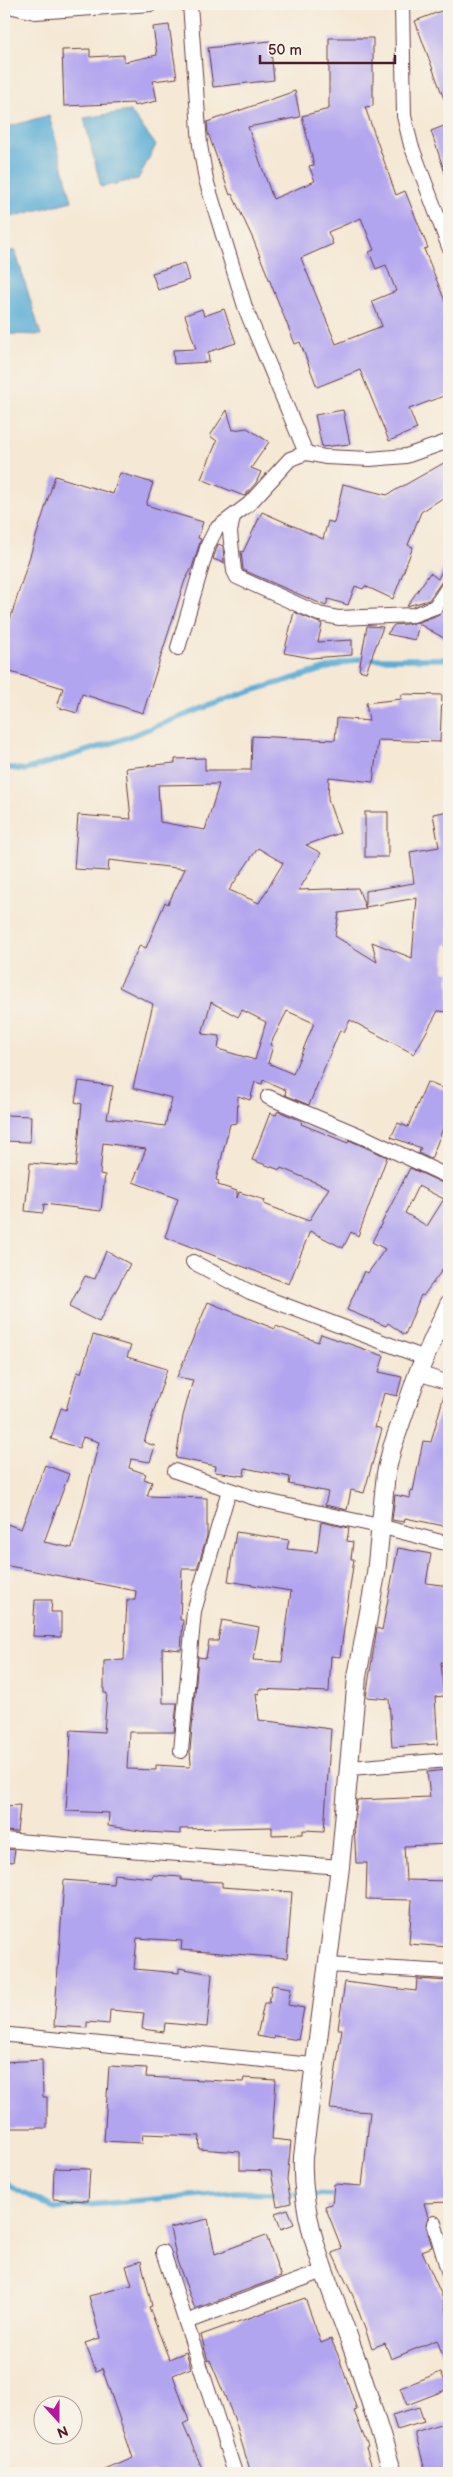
<svg xmlns="http://www.w3.org/2000/svg" width="453" height="2477" font-family="'Balsamiq Sans',sans-serif">
	<style>
		.water { fill: #5badd6; stroke: #526680 }
		.lines { fill: none; stroke-linecap: round; stroke-linejoin: round }
		.stream { stroke: #5badd6; stroke-width: 5.5 }
		.building { fill: #b2a5ef; fill-rule: evenodd }
		.minor-casing { stroke: #643d44; stroke-width: 16 }
		.tertiary-casing { stroke: #643d44; stroke-width: 20 }
		.minor { stroke: #fff; stroke-width: 14 }
		.tertiary { stroke: #fff; stroke-width: 18 }
	</style>
	<rect width="100%" height="100%" fill="#f7f3e8"/>
	<filter id="ink" filterUnits="userSpaceOnUse"><feTurbulence type="fractalNoise" baseFrequency=".02" numOctaves="2"/><feDisplacementMap in="SourceGraphic" scale="10" xChannelSelector="R" yChannelSelector="G"/><feConvolveMatrix kernelMatrix="1 2 1 2 8 2 1 2 1" color-interpolation-filters="sRGB"/></filter>
	<filter id="wash" filterUnits="userSpaceOnUse"><feTurbulence type="fractalNoise" baseFrequency=".0096" numOctaves="4" result="noise"/><feDisplacementMap in="SourceGraphic" scale="20" xChannelSelector="R" yChannelSelector="G"/><feGaussianBlur stdDeviation="1.12" result="paint"/><feColorMatrix in="noise" values="0 0 0 0 0 0 0 0 0 0 0 0 0 0 0 0 0 1.4 0 .05"/><feComposite in="paint" operator="in"/></filter>
	<g filter="url(#wash)">
		<rect width="100%" height="100%" fill="#f5e8d4"/>
		<g class="water">
			<polygon points="130,111 156,145 138,179 101,187 84,118"/>
			<polygon points="49,115 72,201 4,219 4,128"/>
			<polygon points="15,250 41,335 4,334 4,253"/>
		</g>
		<g class="lines">
			<g class="stream">
				<polyline points="4,767 25,770 112,743 238,695 358,659 449,659"/>
				<polyline points="4,2183 54,2208 236,2192 340,2195"/>
			</g>
		</g>
		<g id="blocks">
			<g class="building">
				<polygon points="449,8 449,110 448,110 415,21"/>
				<polygon points="169,25 177,78 153,81 157,101 134,106 133,103 64,106 62,50 90,49 90,57 124,55 124,62 157,55 153,27"/>
				<path d="M329,38H373V106L365,107L396,195L405,191L428,248L424,249L449,311V394L409,409L417,429L389,441L360,370L317,387L300,342L295,344L253,239L232,194L230,195L208,133L207,122L295,91L300,117L248,127L273,199L315,181L309,166L314,165L302,116L329,109ZM361,218L374,250L369,252L376,269L386,265L396,291L372,301L382,326L336,344L301,258L333,244L328,232Z"/>
				<polygon points="270,41 274,80 213,87 208,48"/>
				<polygon points="449,124 449,178 447,179 431,131"/>
				<polygon points="184,263 189,280 158,290 152,273"/>
				<polygon points="202,309 204,316 224,309 236,343 208,352 209,362 174,364 173,350 196,349 185,315"/>
				<polygon points="227,410 233,430 247,428 269,442 251,468 261,472 256,483 244,496 201,479 217,441 210,436"/>
				<polygon points="343,410 350,444 322,447 315,415"/>
				<polygon points="449,460 449,494 421,512 408,545 413,547 393,599 365,586 363,589 355,586 348,605 328,599 326,606 243,570 241,551 243,552 262,512 323,539 328,521 334,523 343,484 387,495"/>
				<polygon points="120,473 153,483 146,505 203,522 198,538 201,539 192,568 185,580 143,713 82,694 77,713 57,707 63,688 4,670 4,639 55,476 113,494"/>
				<polygon points="218,544 223,546 224,563 213,559"/>
				<polygon points="449,556 449,577 442,581 429,600 407,606 430,573 438,579"/>
				<polygon points="449,601 449,641 419,624 415,640 387,634 394,625 416,623 438,615"/>
				<polygon points="294,612 322,624 318,642 352,640 352,655 311,658 284,653"/>
				<polygon points="367,626 383,627 366,672 359,670"/>
				<path d="M402,694L442,695L440,742L378,740L373,782L329,777L328,800L340,833L306,845L321,853L299,890L358,888L366,909L339,913L335,936L377,962L372,942L412,958L417,898L365,907V891L414,883L410,852L439,847L433,814L449,811V862H447L449,944H445L444,971L449,972V1012L438,1011L414,1054L350,1020L344,1032L340,1030L309,1105L285,1095L286,1090L263,1080L262,1084L255,1082L250,1100L238,1096L237,1123L230,1124L216,1180L219,1181L218,1185L237,1191V1198L239,1192L265,1200L264,1204L309,1221L329,1188L281,1168L280,1170L252,1160L270,1113L276,1115L278,1111L302,1121L301,1124L348,1143L349,1140L387,1157L358,1236L351,1232L343,1248L310,1231L289,1284L165,1237L178,1199L133,1182L146,1149L103,1143L100,1174L105,1175L101,1211L44,1204L43,1213L25,1211L30,1163L76,1167L82,1104L75,1102L79,1081L113,1086L107,1118L165,1126L172,1098L133,1088L153,1004L119,987L140,945L146,948L165,902L168,904L185,869L109,860L108,871L74,869L78,815L131,819L126,768L175,763V759L205,758V770H251L252,736L335,740L337,718L369,721L366,703L401,699ZM219,784L205,830L160,822L158,785ZM258,848L283,863L259,903L229,890ZM211,1002L238,1017L242,1010L266,1022L255,1060L218,1049L220,1036L202,1034ZM287,1011L314,1023L293,1074L268,1063L273,1046L270,1045Z"/>
				<rect x="365" y="812" width="23" height="45"/>
				<polygon points="427,1082 449,1091 449,1113 431,1159 418,1153 421,1148 391,1137 398,1123 408,1127"/>
				<polygon points="4,1115 31,1116 30,1142 4,1141"/>
				<path d="M410,1168L449,1186V1261L423,1296L421,1295L405,1335L388,1323L386,1326L347,1310L364,1271L368,1273L385,1249L372,1242ZM418,1186L444,1199L427,1226L405,1213Z"/>
				<polygon points="106,1251 130,1264 99,1322 69,1307 85,1276 95,1279"/>
				<polygon points="208,1302 275,1329 276,1326 318,1342 321,1334 384,1356 379,1372 402,1377 397,1396 384,1393 375,1427 382,1429 364,1493 351,1490 347,1510 325,1505 328,1492 289,1484 290,1477 245,1468 244,1476 215,1472 216,1466 176,1458 183,1416 193,1380 177,1377"/>
				<polygon points="93,1335 131,1346 127,1357 167,1369 144,1442 155,1446 150,1462 131,1459 129,1468 146,1474 144,1479 152,1482 147,1496 207,1498 207,1536 197,1569 182,1569 180,1620 183,1620 181,1650 162,1648 163,1703 177,1703 174,1732 129,1732 127,1769 156,1770 156,1765 189,1767 191,1765 190,1751 198,1657 206,1658 209,1641 218,1641 222,1620 259,1627 253,1660 282,1662 291,1591 228,1581 236,1532 289,1540 287,1549 317,1552 321,1522 349,1528 347,1541 353,1542 351,1559 354,1559 340,1657 331,1656 329,1692 259,1689 259,1694 256,1693 259,1720 331,1729 324,1831 303,1830 303,1834 272,1835 272,1827 180,1829 180,1834 147,1832 108,1826 109,1813 66,1811 71,1730 104,1732 107,1693 104,1693 104,1661 124,1660 127,1600 135,1600 136,1591 4,1565 4,1523 21,1529 45,1465 69,1474 44,1542 72,1548 99,1442 83,1437 79,1448 51,1439 61,1408 66,1410 77,1372 81,1373"/>
				<polygon points="445,1391 449,1392 449,1527 405,1518 404,1522 392,1520 395,1495 410,1498 411,1490 413,1491 423,1441 431,1442"/>
				<polygon points="398,1548 431,1554 426,1583 449,1586 449,1623 446,1623 445,1663 441,1662 444,1696 435,1697 438,1744 392,1747 389,1699 366,1697 377,1628 382,1630"/>
				<polygon points="35,1600 52,1600 51,1612 61,1612 61,1637 33,1636"/>
				<polygon points="446,1770 449,1793 449,1844 404,1846 406,1880 449,1881 449,1947 409,1944 412,1900 366,1899 367,1863 356,1863 354,1825 357,1800 430,1797 427,1772"/>
				<polygon points="20,1805 17,1832 4,1831 4,1806"/>
				<polygon points="4,1849 15,1850 13,1862 4,1861"/>
				<polygon points="114,1874 152,1878 153,1875 181,1877 181,1880 222,1882 222,1887 292,1892 287,1958 181,1950 182,1941 137,1938 134,1969 179,1973 179,1968 212,1974 207,2027 165,2023 164,2032 142,2029 144,2013 110,2010 109,2024 87,2022 87,2028 54,2026 64,1880 113,1884"/>
				<polygon points="417,1979 449,1981 449,2103 447,2103 449,2202 424,2203 428,2217 426,2225 432,2247 422,2251 442,2296 449,2320 448,2370 437,2340 391,2359 385,2343 372,2348 353,2296 332,2253 342,2249 325,2206 332,2204 334,2184 362,2186 370,2112 330,2109 342,2029 338,2029 345,1982 416,1991"/>
				<polygon points="272,1985 291,1988 288,2005 304,2008 298,2040 275,2036 274,2039 257,2036 264,2003 269,2003"/>
				<polygon points="42,2060 43,2097 47,2097 47,2128 4,2128 4,2062"/>
				<polygon points="109,2066 147,2068 146,2077 243,2082 244,2078 276,2080 272,2139 291,2141 287,2180 291,2203 277,2206 271,2171 240,2170 240,2152 199,2149 200,2136 143,2134 142,2143 104,2141"/>
				<polygon points="54,2168 90,2169 88,2201 53,2199"/>
				<polygon points="288,2209 294,2224 281,2229 275,2213"/>
				<polygon points="208,2219 215,2254 266,2235 281,2277 195,2309 177,2261 170,2228"/>
				<polygon points="141,2261 152,2306 149,2307 169,2359 186,2352 191,2368 173,2375 189,2421 183,2424 204,2473 98,2473 133,2458 102,2368 96,2371 85,2343 100,2338 89,2296 132,2285 126,2266"/>
				<polygon points="305,2298 321,2343 331,2339 338,2355 357,2410 354,2411 368,2447 366,2448 374,2473 251,2473 234,2418 210,2360 208,2361 201,2335"/>
				<polygon points="441,2372 448,2389 407,2405 400,2388"/>
				<polygon points="419,2407 424,2422 397,2430 392,2415"/>
				<polygon points="449,2422 449,2473 426,2473 415,2433"/>
			</g>
		</g>
	</g>
	<g filter="url(#ink)">
		<use href="#blocks" fill-opacity="0" stroke="#643d44" stroke-width="1"/>
		<g class="lines">
			<g class="minor-casing">
				<g id="minor">
					<polyline points="190,4 200,145 206,180 246,310 306,453"/>
					<polyline points="402,4 404,116 411,145 449,247"/>
					<polyline points="4,5 35,12 151,4"/>
					<polyline points="233,517 230,532 234,571 237,577 319,614 339,618 413,615 435,607 449,586"/>
					<polyline points="178,648 208,545 216,529 249,504 290,459 306,453 325,457 370,459 406,456 449,441"/>
					<polyline points="268,1097 368,1139 449,1177"/>
					<polyline points="193,1262 250,1292 425,1358"/>
					<polyline points="418,1373 449,1383"/>
					<polyline points="175,1471 257,1499 379,1526 449,1544"/>
					<polyline points="181,1751 194,1611 229,1490"/>
					<polyline points="350,1768 449,1760"/>
					<polyline points="4,1840 340,1867"/>
					<polyline points="328,1965 449,1972"/>
					<polyline points="10,2035 313,2065"/>
					<polyline points="434,2223 449,2274"/>
					<polyline points="163,2252 235,2473"/>
					<polyline points="186,2322 324,2271"/>
				</g>
			</g>
			<g class="tertiary-casing">
				<path id="tertiary" d="M393,2473C379,2431 367,2388 352,2347C330,2284 300,2225 303,2157L340,1867L357,1677L376,1574L386,1473L392,1448L418,1373L449,1304"/>
			</g>
			<use href="#minor" class="minor"/>
			<use href="#tertiary" class="tertiary"/>
		</g>
	</g>
	<rect width="453" height="2477" fill="none" stroke="#f7f3e8" stroke-width="20"/>
	<g transform="translate(58 2420) rotate(159)"><circle r="24" fill="#f7f3e8" stroke="#b29e9c"/>
	<path d="M0-4L9 19L0 12L-9 19Z" fill="#b5179e"/>
	<text y="-8" font-size="14" font-weight="bold" text-anchor="middle" fill="#4a1f2b">N</text>
	</g>
	<path d="M260 55v8h135v-8" fill="none" stroke="#4a1f2b" stroke-width="2.5"/>
	<text x="268" y="55" font-size="15" fill="#4a1f2b" stroke="#f7f3e8" stroke-width="4" paint-order="stroke">50 m</text>
</svg>
